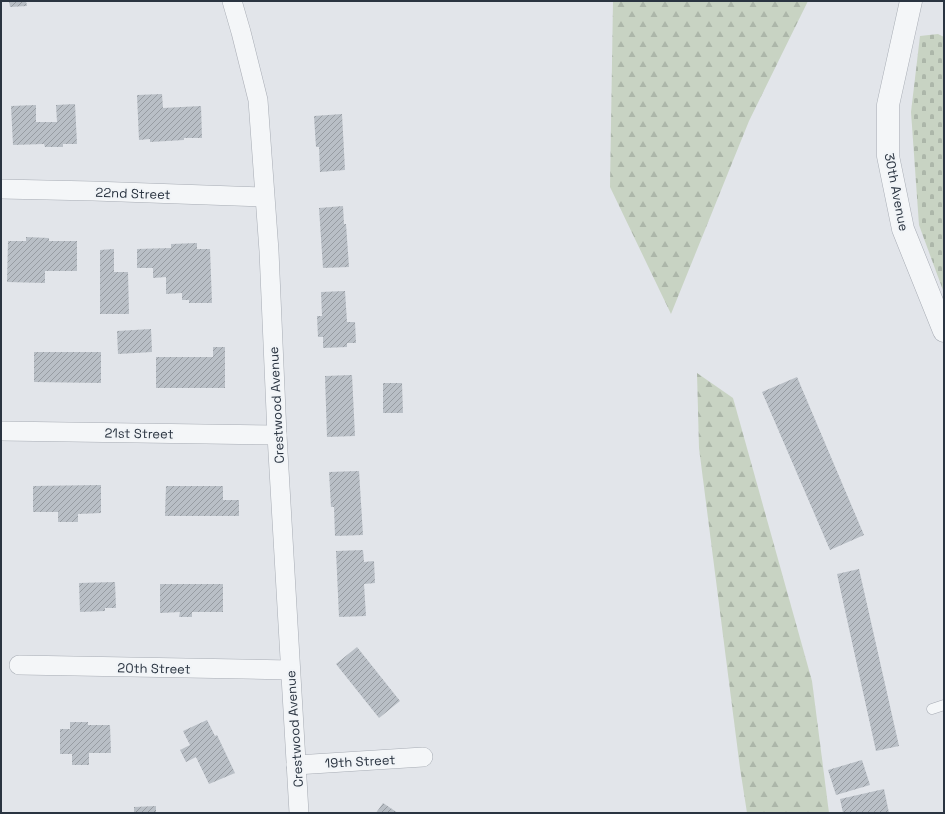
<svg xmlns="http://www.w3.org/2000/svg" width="945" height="814" font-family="'Space Grotesk',sans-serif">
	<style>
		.forest { fill: url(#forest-firs) }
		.cemetery { fill: url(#cemetery-stones) }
		.building { fill: url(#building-hatch) }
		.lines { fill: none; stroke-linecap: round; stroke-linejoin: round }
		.service-casing { stroke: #a7acb4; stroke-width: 11 }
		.minor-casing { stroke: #a7acb4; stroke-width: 20 }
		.tertiary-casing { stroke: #a7acb4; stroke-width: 23 }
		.service { stroke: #f4f6f8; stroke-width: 10 }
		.minor { stroke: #f4f6f8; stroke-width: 19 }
		.tertiary { stroke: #f4f6f8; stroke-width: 22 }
		.labels { text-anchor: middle; stroke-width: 4; stroke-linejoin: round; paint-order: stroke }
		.street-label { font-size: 13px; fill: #2a3441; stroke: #f1f4f7 }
	</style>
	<defs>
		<pattern id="forest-firs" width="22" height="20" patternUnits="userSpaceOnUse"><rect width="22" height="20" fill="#c8d3c3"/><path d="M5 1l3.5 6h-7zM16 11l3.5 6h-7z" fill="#acb6a9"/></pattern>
		<pattern id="cemetery-stones" width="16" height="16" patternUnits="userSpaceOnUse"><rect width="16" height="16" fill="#c8d3c3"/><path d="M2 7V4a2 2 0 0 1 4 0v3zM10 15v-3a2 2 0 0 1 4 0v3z" fill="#acb6a9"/></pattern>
		<pattern id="building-hatch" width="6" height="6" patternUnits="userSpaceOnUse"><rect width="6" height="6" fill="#b9bfc6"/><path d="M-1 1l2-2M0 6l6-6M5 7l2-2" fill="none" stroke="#979ca2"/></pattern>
	</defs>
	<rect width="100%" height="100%" fill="#e2e5ea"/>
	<g class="forest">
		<polygon points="613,1 808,1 749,121 671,314 610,187"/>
		<polygon points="697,373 733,398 812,681 829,813 747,813 740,768 699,448"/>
	</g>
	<polygon class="cemetery" points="938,34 944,37 944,293 919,225 911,112 920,36"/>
	<g class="building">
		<polygon points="9,1 26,1 27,6 10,7"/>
		<polygon points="162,94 163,108 201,106 202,138 184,138 184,140 150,142 150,139 139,140 137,95"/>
		<polygon points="75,104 77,144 63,144 63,147 45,147 44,144 13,145 11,106 36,105 36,122 57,122 56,105"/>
		<polygon points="342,114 345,170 320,172 319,147 316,147 314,116"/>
		<polygon points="343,206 344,224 346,224 349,267 323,268 319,208"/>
		<polygon points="26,237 49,238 49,241 77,241 77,271 45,271 45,283 7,282 8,241 26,241"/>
		<polygon points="197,243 197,249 210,249 212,303 189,303 189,300 182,300 182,293 166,294 166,277 153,278 153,268 137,268 137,249 171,248 171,244"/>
		<polygon points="114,249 114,272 128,272 129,314 100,314 100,250"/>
		<polygon points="345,291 347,322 355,322 356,343 347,343 347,347 323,348 323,337 318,337 317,316 322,316 321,292"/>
		<polygon points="151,329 152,352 118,354 117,331"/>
		<polygon points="213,347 225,347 225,388 156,388 156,357 213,357"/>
		<polygon points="34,352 101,352 101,383 34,382"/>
		<polygon points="352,375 355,436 327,437 325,376"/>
		<polygon points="797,377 864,535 830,550 762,392"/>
		<polygon points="383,383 402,383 403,413 383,413"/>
		<polygon points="359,471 363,535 335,536 334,507 331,507 329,472"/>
		<polygon points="101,485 101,513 78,514 78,522 58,522 58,512 33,512 33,486"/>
		<polygon points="166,486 223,486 223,500 239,500 239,516 165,516"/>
		<polygon points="363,550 364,562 374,561 375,583 364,584 366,616 339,617 336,551"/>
		<polygon points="859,569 899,746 876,751 837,574"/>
		<polygon points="115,582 116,608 105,608 105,611 80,612 79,583"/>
		<polygon points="160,584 223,584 223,612 192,612 192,617 179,617 180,612 160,613"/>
		<polygon points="357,647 400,701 379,718 336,664"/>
		<polygon points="207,720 215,736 217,735 235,773 209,784 196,757 186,762 180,750 190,745 183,731"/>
		<polygon points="70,722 88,722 88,725 110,725 111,753 89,753 89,765 72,765 72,754 60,754 60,729 70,729"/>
		<polygon points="862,760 870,785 836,795 828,770"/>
		<polygon points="884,789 889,813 843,813 840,799"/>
		<polygon points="383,803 398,813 376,813"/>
		<polygon points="156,806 156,813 134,813 134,807"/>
	</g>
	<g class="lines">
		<g class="service-casing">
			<polyline id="service" points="932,709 944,705"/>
		</g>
		<g class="minor-casing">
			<g id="minor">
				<polyline points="232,1 241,32 258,100 269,251 277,435 299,813"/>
				<polyline points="1,189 93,191 264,197"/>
				<polyline points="1,431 277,435"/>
				<polyline points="19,665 290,670"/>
				<polyline points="296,765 423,757"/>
			</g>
		</g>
		<g class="tertiary-casing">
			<polyline id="tertiary" points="911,1 888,105 888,156 903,229 944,331"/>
		</g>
		<use href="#service" class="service"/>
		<use href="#minor" class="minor"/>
		<use href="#tertiary" class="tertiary"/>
	</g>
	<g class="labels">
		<g class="street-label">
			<text transform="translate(897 192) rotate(79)" y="5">30th Avenue</text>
			<text transform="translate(133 193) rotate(2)" y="5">22nd Street</text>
			<text transform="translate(276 405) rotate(-93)" y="5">Crestwood Avenue</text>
			<text transform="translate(139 433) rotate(1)" y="5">21st Street</text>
			<text transform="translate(154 668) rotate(1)" y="5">20th Street</text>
			<text transform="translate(294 729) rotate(-94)" y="5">Crestwood Avenue</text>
			<text transform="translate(360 761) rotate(-3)" y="5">19th Street</text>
		</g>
	</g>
	<rect width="945" height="814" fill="none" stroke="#2a3441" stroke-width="4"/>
</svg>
